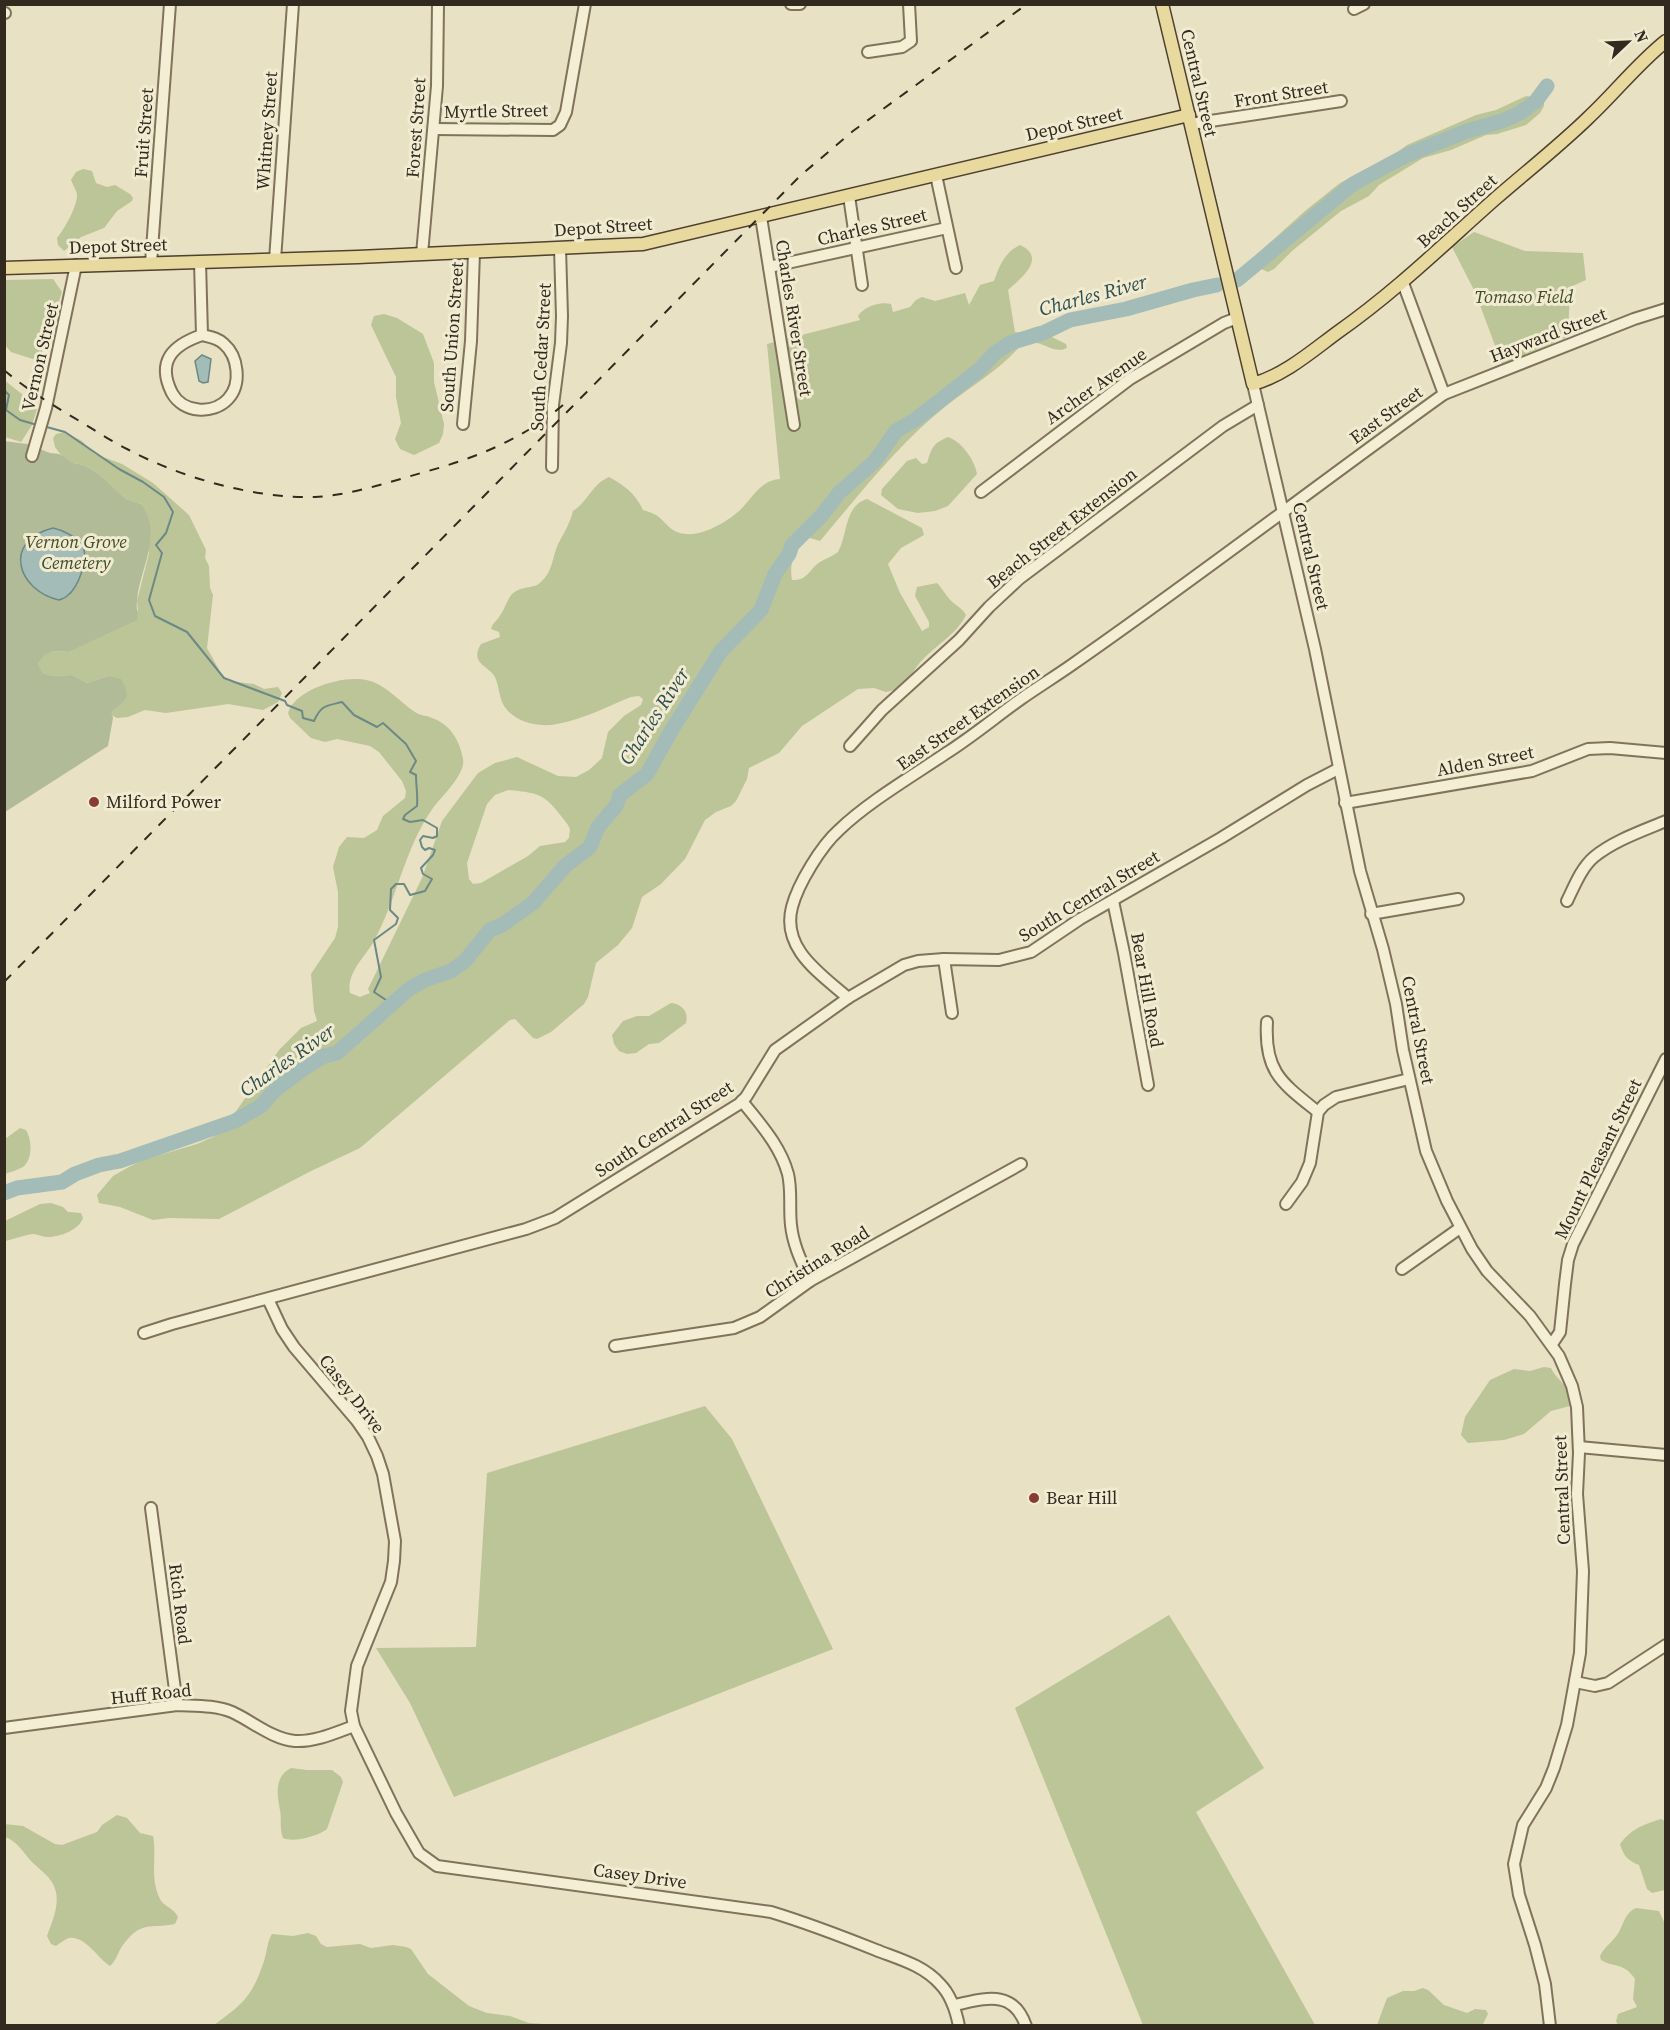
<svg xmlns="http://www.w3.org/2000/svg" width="1670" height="2030" font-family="'Source Serif 4',serif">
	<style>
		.green { fill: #bbc598; fill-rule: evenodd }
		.cemetery { fill: #b2bb97 }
		.water { fill: #a4bcb7; stroke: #6d8985; stroke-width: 1.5 }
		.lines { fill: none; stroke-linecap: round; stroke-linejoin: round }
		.stream { stroke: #6d8985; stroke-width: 2 }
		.river { stroke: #a4bcb7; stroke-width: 15 }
		.minor-casing { stroke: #80735c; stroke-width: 14 }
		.major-casing { stroke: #4f4130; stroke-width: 15 }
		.minor { stroke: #f4eed5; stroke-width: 10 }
		.major { stroke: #e8d99e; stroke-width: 12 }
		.rail { stroke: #322a1e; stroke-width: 2; stroke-dasharray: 10 10; stroke-linecap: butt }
		.poi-dot { fill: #893b32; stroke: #f1ebd1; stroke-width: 2 }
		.labels { text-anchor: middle; stroke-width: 6; stroke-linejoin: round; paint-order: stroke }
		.street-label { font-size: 18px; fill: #322a1e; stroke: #f1ebd1 }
		.park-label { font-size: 18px; font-style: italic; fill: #3f4c27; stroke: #f1ebd1 }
		.poi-label { font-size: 18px; fill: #322a1e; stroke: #f1ebd1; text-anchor: start }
		.water-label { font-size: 20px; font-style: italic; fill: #2f4f50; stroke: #f1ebd1 }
	</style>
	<rect width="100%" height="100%" fill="#e8e1c3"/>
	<g class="green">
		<polygon points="1526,96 1537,98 1544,97 1544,106 1540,113 1526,125 1497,134 1486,135 1451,150 1423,158 1379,185 1369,196 1341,211 1292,251 1274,269 1268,272 1259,268 1240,286 1236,287 1234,277 1237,272 1305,211 1340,183 1395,154 1407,145 1476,115 1496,110"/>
		<path d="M83,169L92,171L96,183L107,187L115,185L130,194L133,198L132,201L117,211L104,228L81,237L64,251L58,245L57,238C64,230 78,205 77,194C76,190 73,185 71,180L76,172Z"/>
		<polygon points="1474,232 1525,251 1583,253 1586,280 1570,287 1568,337 1502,364 1475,292 1452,247"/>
		<path d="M1020,245C1048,258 1020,279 1008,290L1015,332C1024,334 1035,324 1046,326L1052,337L1066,344L1067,348C1051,356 1040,335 1021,345C1000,370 971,386 946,406C898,444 859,495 820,541L806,537C794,549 789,564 792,580C808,581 809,569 820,562C826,558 832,557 838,552C848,534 844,506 867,499L922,528L924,535L901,548L888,564L900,593L922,631L929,627V622L915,596L917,587L937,583C942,588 943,591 947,596C952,604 962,607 966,615C954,641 918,652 909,682L898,689L886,692L874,688L858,689L802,726L779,753L749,768L747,779L736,801L731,806L716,812L705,820L685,859L661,884L642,897L632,928L618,945L596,963L588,997L584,1004L551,1032L537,1039L533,1038L515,1019L510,1020L360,1148L311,1171L219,1219L169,1218L153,1220L120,1207L99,1203L97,1195L113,1176L129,1167L143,1160L197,1144L215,1136L232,1117L279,1050L301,1028L317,1021L314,1011L311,974L335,938L338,927V892L333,867L339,847L347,837L364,838L377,830L383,816L405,798L406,791L402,781L379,752L370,746L337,739L325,742L311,738L290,718L288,713C295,689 343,675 366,680C384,683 400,702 415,712C420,716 426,715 432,718C450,724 460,741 463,759C466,774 442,796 433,808C405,847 397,899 374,941C365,957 346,973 350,993L360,997L370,993L368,989L422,878L442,821L478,773L495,763L517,757L558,776L576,777L589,770L602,758L608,732L624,716L641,705L643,699L639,696L631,697C608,706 582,720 557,724C539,728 512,722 503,704C499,696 499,686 495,677C489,665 469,664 481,644L500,637L499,632L491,629C493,622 498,620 501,614C506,607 508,595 516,591C524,586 534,589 541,582C553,571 552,558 558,544C564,533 570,523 573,511C588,502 591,485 609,477C625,486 635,493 643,510C649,512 656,514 660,518C670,527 672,533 687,534C703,536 729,521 741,509C753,497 761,480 780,479L767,344L860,320L858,316C864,306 881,301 891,304L893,312L910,307L916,300L922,297L935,301L965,293L969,305L980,285L994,281C1000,265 1004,253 1020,245ZM508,790C544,793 546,796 568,825L570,829L569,838L565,842L540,846L528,856L481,883L473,884L469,879L467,863L487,804L495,795Z"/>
		<polygon points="53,279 62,292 39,361 11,352 5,345 5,280"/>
		<polygon points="384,314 397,318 423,334 434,363 434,382 444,424 443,434 439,443 414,455 400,449 395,439 401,423 396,397 396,377 371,325 374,316"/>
		<polygon points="4,380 32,402 37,409 32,425 21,442 5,437"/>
		<polygon points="65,432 82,441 95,454 122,464 153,483 189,515 206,550 205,558 209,566 210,588 213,595 207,648 222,675 228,681 254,684 264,689 278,687 282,693 278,702 263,710 228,704 166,713 145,710 128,717 117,718 111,715 111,711 117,706 108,676 87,683 72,675 52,676 41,673 38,664 43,655 54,651 68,652 138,610 137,601 149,553 141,504 126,499 99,474 84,465 73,463 63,458 55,447 53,438 56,434"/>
		<path d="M948,437C961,441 975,460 977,474L948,506L935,511L918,513L898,509L881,495L882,489L907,461L916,458L922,464L927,463C932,448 932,444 948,437Z"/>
		<path d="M671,1003C682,1004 689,1012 686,1023L659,1043L649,1044L636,1053L627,1054L619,1051L614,1044L612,1035L623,1021L637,1016H649Z"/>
		<path d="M20,1128L26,1130C32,1140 33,1159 23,1167C18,1170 10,1172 5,1174V1139Z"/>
		<path d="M51,1203L63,1207L68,1212L81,1213L83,1218C79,1230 60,1237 47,1237C42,1237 38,1234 33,1234C24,1235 14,1239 5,1241V1221L40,1204Z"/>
		<path d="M1544,1367L1551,1368C1558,1383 1572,1385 1570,1406L1551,1411L1524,1434L1504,1440L1468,1443L1461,1435L1465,1417L1490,1380L1514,1369L1530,1371Z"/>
		<polygon points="705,1406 732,1439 833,1649 454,1797 410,1703 376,1648 476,1647 487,1473"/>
		<polygon points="1169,1615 1264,1768 1196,1812 1315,2025 1143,2025 1015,1708"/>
		<path d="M291,1768L307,1770H332L341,1777L343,1782L327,1829C318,1836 294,1843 283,1838C279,1827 282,1819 280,1810C277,1794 274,1777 291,1768Z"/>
		<path d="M117,1815L127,1818L140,1833L153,1836C157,1856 150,1876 159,1897C162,1906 174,1908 178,1917L175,1924C150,1929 141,1920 123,1945C118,1951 117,1960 110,1966C97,1958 86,1936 69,1938C65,1939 59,1944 56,1946L51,1944L47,1936C54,1917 64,1896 49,1878C44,1872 37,1867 32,1862C23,1852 17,1841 5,1837L4,1824L23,1826L55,1844L62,1845L97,1832L102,1825Z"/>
		<path d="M1661,1819L1665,1821V1890L1652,1893L1647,1889L1639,1865C1628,1861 1623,1855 1620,1844C1631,1829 1644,1824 1661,1819Z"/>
		<path d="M1636,1908L1659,1911L1665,1924V2025H1618L1616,2021L1618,2014L1637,2007L1633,1999L1635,1979C1624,1962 1614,1968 1601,1960L1600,1956C1604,1947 1614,1941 1619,1932C1624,1923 1625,1913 1636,1908Z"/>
		<path d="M308,1933L316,1936L321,1944L327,1947L360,1944L371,1948L393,1945L406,1947L411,1949L428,1974L469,2006L487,2013L510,2016L529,2023L558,2025H214C243,2004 252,1997 264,1961C267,1952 267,1942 272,1934L293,1936Z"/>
		<polygon points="1423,1988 1428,1990 1444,2005 1467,2013 1475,2009 1486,2010 1488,2014 1482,2026 1377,2025 1387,1998 1403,1991 1414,1991"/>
	</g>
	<path class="cemetery" d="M4,441L27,444L50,453L59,454L73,463L84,465L99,474L126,499L141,504C164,536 139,569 137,601C136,607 138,613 137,620L68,652L54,651L44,655L38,664L42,673L52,676L72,675L87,683L108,676L121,679C132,698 126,699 111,712L113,718L108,746L5,812Z"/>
	<g class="water">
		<polygon points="202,355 211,359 208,382 203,383 199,381 195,361"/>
		<path d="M53,528C62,530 75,536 81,544C91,556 78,588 67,596C65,598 62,599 59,600C18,591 1,541 53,528Z"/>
	</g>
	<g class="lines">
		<g class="stream">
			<polyline points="4,390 9,395 6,410 20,420 37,425"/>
			<path d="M43,426L65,432L119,469L143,482L164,497L173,512L166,533L156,545L162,553L149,600L155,616L187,632L224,678L285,701L287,705L302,711L303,718L314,721C321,705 326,706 342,702L354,715L377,727L383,723L406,744L416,761L410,772L416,775C416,786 418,795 417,806L405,815L403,819L410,822L423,820L437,828V836L433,838L423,836L420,840L422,847L425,850L429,848L435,850L433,855L421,868L423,874L432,879L425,891L410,895L404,884H396L391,889L390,910L398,918L396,924L374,940L381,977L374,992L386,1000L384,1010"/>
		</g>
		<g class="river">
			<polyline points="1237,280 1353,184 1407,155 1467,131 1502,121 1520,113 1536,101 1547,86"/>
			<polyline points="4,1193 17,1188 62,1182 75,1174 99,1165 120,1161 235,1121 261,1106 275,1090 306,1067 324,1056 337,1053 409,989 425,980 451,971 465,961 490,930 502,925 533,903 565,866 590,847 598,827 616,806 620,795 647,774 671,731 721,651 761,610 775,574 789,554 792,545 822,515 839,493 875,461 896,431 915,420 979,370 995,353 1010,343 1043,333 1070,320 1126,309 1193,290 1217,285"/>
		</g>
		<g class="minor-casing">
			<g id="minor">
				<polyline points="791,4 800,4"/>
				<polyline points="1354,9 1364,4"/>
				<polyline points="4,13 5,13"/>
				<polyline points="868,52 902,47 911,41 909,4"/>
				<polyline points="1191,124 1341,101"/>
				<polyline points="434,129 553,130 560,125 566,112 585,4"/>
				<polyline points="936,175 956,268"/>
				<polyline points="849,196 862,285"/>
				<polyline points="761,217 794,425"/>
				<polyline points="422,254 437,86 438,4"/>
				<polyline points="275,260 293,4"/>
				<path d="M200,262L202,335C173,345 156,361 172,393C183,413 213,415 228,399C242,384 238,356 224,344C218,338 210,337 202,335"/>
				<polyline points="151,263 170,4"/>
				<polyline points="769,267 947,228"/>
				<polyline points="1253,384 1315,649 1360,871 1383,949 1396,1004 1403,1050 1426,1151 1447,1201 1472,1249 1487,1271 1530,1316 1559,1356 1572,1386 1577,1407 1579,1453 1577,1494 1583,1571 1580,1653 1567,1725 1554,1768 1546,1788 1523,1825 1514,1864 1519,1895 1535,1945 1545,1984 1550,2026"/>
				<polyline points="1444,394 1634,319 1666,309"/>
				<polyline points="463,424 471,341 474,252"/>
				<polyline points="32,456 46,408 76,265"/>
				<polyline points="552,467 553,405 561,343 562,316 560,248"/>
				<polyline points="981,492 1130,379 1224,323 1237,318"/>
				<polyline points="850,746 882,710 959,640 989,607 1019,579 1223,426 1258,405"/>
				<polyline points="1345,803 1532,771 1588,749 1610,748 1666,753"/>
				<polyline points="1113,901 1124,953 1148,1085"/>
				<path d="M1567,901C1574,887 1581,868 1594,857C1613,841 1642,831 1666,821"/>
				<polyline points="1371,914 1458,899"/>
				<polyline points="944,959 952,1013"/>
				<path d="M848,998C821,974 781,949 792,907C798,884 821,846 839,830C868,802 914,775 948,752C973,736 997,716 1021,699C1038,687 1056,676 1073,664C1198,577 1320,483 1444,394L1403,283"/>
				<path d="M1267,1022C1264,1072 1282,1083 1318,1112"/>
				<path d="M742,1101C760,1124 780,1145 788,1174C792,1191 789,1208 791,1225C793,1245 802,1263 810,1281"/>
				<polyline points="1286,1204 1302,1182 1310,1163 1318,1112 1324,1105 1336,1097 1409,1079"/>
				<polyline points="1402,1269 1460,1228"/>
				<polyline points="144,1333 172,1324 526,1229 555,1218 739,1104 746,1097 775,1050 848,998 904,965 918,961 944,959 999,960 1031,952 1080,919 1221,838 1307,785 1338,769"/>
				<polyline points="1552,1344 1560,1332 1565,1284 1568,1260 1573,1244 1666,1059"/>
				<polyline points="615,1346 734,1328 760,1317 810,1281 1021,1164"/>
				<polyline points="1579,1447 1666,1455"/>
				<polyline points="151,1508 177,1705"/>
				<polyline points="1575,1682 1595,1686 1608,1683 1666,1645"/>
				<path d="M354,1726L396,1813L419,1853L437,1866L771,1912C807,1923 841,1936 876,1950C899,1959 923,1965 940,1984C951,1995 956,2011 959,2026"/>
				<path d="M4,1728L177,1705C195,1706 215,1705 232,1712C252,1721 272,1739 295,1741C315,1742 335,1733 354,1726L351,1711L357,1666L391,1582L394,1561L395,1541L383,1474L377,1456L368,1437L357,1421L294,1347L282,1329L268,1299"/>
				<path d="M954,2005C984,1999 1013,1988 1026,2026"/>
			</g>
		</g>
		<g class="major-casing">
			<g id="major">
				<path d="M1162,4L1253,384C1285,375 1312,351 1338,332C1395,292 1443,245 1495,199C1526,172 1558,147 1588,118C1615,93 1637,64 1666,41"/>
				<polyline points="4,268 358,257 643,244 1189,115"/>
			</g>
		</g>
		<use href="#minor" class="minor"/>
		<use href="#major" class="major"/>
		<g class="rail">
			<path d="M4,370C26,389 51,404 76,419C93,429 109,440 127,449C179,477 255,499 315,497C350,495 387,483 421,473C473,459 522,440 563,405"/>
			<polyline points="4,982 800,176 853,131 1027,4"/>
		</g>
	</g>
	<g class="poi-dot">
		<circle cx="94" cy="802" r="6"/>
		<circle cx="1034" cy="1498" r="6"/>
	</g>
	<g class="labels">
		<g class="street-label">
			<text transform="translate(1199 83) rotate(77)" y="6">Central Street</text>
			<text transform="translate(1281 94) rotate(-9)" y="6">Front Street</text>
			<text transform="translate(496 111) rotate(-1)" y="6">Myrtle Street</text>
			<text transform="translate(1074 124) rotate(-13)" y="6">Depot Street</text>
			<text transform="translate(416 128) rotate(-86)" y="6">Forest Street</text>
			<text transform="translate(267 131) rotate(-86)" y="6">Whitney Street</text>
			<text transform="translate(144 133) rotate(-86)" y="6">Fruit Street</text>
			<text transform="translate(1457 211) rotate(-42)" y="6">Beach Street</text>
			<text transform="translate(603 227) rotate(-4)" y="6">Depot Street</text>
			<text transform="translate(872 227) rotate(-13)" y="6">Charles Street</text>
			<text transform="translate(118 246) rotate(-2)" y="6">Depot Street</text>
			<text transform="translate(794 318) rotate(81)" y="6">Charles River Street</text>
			<text transform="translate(1548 335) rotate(-21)" y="6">Hayward Street</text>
			<text transform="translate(452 337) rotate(-86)" y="6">South Union Street</text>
			<text transform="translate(40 357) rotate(-77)" y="6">Vernon Street</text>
			<text transform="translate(541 357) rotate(-87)" y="6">South Cedar Street</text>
			<text transform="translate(1096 386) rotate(-35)" y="6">Archer Avenue</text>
			<text transform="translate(1386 415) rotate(-36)" y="6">East Street</text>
			<text transform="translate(1062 528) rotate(-38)" y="6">Beach Street Extension</text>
			<text transform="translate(1311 556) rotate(77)" y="6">Central Street</text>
			<text transform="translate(968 718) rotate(-35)" y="6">East Street Extension</text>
			<text transform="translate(1485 761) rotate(-11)" y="6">Alden Street</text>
			<text transform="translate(1089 896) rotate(-31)" y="6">South Central Street</text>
			<text transform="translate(1147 990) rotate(80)" y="6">Bear Hill Road</text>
			<text transform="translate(1418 1030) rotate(79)" y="6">Central Street</text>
			<text transform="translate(664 1129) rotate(-33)" y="6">South Central Street</text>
			<text transform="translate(1598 1159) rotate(-64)" y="6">Mount Pleasant Street</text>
			<text transform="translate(817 1262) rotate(-32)" y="6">Christina Road</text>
			<text transform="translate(352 1394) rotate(52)" y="6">Casey Drive</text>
			<text transform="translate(1562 1490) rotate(-92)" y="6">Central Street</text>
			<text transform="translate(180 1604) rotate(83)" y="6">Rich Road</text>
			<text transform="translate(151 1694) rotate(-6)" y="6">Huff Road</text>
			<text transform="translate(640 1876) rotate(8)" y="6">Casey Drive</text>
		</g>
		<g class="park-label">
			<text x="1524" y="303">Tomaso Field</text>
			<text x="76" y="548">Vernon Grove<tspan x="76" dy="21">Cemetery</tspan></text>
		</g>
		<g class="poi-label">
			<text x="106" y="808">Milford Power</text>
			<text x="1046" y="1504">Bear Hill</text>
		</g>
		<g class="water-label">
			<text transform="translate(1093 295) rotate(-15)" y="7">Charles River</text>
			<text transform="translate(654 716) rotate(-57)" y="7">Charles River</text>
			<text transform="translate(287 1060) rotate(-35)" y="7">Charles River</text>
		</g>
	</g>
	<rect width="1670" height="2030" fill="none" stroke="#322a1e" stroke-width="12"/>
	<g transform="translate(1628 42) rotate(67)" stroke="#f1ebd1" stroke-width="4.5" paint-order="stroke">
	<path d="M0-4.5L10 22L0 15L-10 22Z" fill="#322a1e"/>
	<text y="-9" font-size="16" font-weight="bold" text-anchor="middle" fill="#322a1e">N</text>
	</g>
</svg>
